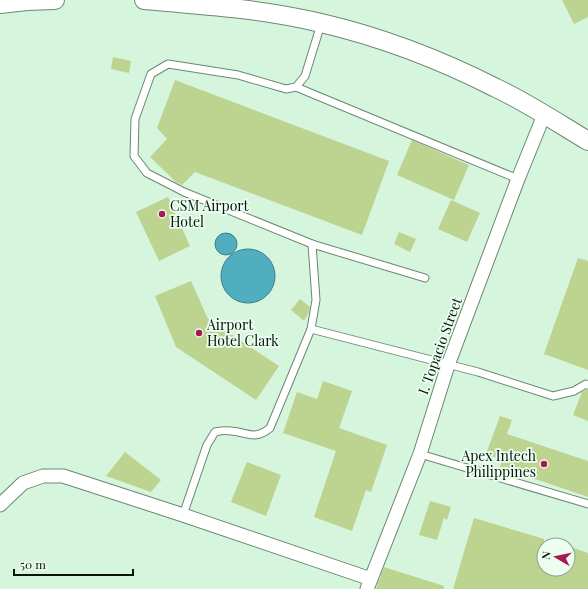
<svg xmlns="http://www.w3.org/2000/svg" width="588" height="589" font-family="'Playfair Display',serif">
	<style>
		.water { fill: #50aebf; stroke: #3b8089 }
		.building { fill: #bdd390 }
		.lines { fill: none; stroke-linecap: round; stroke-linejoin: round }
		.lane-casing { stroke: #6c8772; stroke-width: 9 }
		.street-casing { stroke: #6c8772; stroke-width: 15 }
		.secondary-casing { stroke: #6c8772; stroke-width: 20 }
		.lane { stroke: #fff; stroke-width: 7 }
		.street { stroke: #fff; stroke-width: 13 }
		.secondary { stroke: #fff; stroke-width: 18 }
		.poi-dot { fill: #aa1851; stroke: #ecfef0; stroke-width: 1.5 }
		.labels { text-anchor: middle; stroke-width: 3.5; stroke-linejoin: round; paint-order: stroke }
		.poi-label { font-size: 14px; fill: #09140c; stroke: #ecfef0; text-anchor: start }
		.street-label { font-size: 14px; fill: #09140c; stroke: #ecfef0 }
	</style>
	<rect width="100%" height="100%" fill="#d6f5dd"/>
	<g class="water">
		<circle cx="226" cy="244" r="11"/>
		<circle cx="248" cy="276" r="27"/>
	</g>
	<g class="building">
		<polygon points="562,0 588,0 588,17 574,24"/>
		<polygon points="113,57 131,61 129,73 111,69"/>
		<polygon points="175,80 389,161 362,235 195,172 182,185 176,182 150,157 167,139 157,128"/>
		<polygon points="412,140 469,165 454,200 397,175"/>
		<polygon points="168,197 190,246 159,261 136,212"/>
		<polygon points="451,200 480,213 467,242 438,229"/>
		<polygon points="399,232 416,239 410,252 394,244"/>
		<polygon points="578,258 588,261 588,370 544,354"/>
		<polygon points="191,281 208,319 279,366 256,400 176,347 155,296"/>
		<polygon points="300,299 310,307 308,314 304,321 291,310"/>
		<polygon points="323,381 352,391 339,428 387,445 371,492 366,490 352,531 314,517 336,451 283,433 297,392 317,399"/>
		<polygon points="586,390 588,390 588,421 573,415 582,392"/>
		<polygon points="500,416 512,420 507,434 588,461 588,497 500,467 502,460 486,454"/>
		<polygon points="125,452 161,480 151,492 106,476"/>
		<polygon points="247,462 281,475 266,516 231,502"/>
		<polygon points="430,501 451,507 447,520 444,518 437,540 419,535"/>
		<polygon points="474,518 544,539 544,569 568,569 568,546 588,553 588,589 453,589"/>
		<polygon points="384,567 444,586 444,589 376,589"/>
	</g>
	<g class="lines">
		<g class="lane-casing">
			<g id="lane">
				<polyline points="321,24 305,76 296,87 286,89 238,75 168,64 151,74 135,119 134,156 147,173 184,192 312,244 425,278"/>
				<polyline points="296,87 518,179"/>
				<polyline points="312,244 316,300 311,329 478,372 553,396 574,391 586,384 588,385"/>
				<polyline points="420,454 588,504"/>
				<path d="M183,515L207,445L215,432C220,431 226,430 231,431C248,432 254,441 270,428L311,329"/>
			</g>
		</g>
		<g class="street-casing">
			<g id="street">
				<polyline points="0,505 23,483 43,476 63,476 183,515 371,579"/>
				<polyline points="367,589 420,454 448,365 518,179 544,115"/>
			</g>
		</g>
		<g class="secondary-casing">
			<g id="secondary">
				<path d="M144,0C203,5 263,9 321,23C381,37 441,60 496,88C528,103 558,123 588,141"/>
				<polyline points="0,4 27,1 55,0"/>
			</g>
		</g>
		<use href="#lane" class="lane"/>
		<use href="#street" class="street"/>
		<use href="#secondary" class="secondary"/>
	</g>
	<g class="poi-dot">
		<circle cx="162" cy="214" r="4"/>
		<circle cx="199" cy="333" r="4"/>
		<circle cx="544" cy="464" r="4"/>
	</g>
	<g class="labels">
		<g class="poi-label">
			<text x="170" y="211">CSM Airport<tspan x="170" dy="16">Hotel</tspan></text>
			<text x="207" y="330">Airport<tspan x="207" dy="16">Hotel Clark</tspan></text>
			<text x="536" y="461" text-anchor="end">Apex Intech<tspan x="536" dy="16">Philippines</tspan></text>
		</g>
		<g class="street-label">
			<text transform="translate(440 346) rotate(-70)" y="5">I. Topacio Street</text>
		</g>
	</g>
	<g transform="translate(556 557) rotate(279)"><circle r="19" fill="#ecfef0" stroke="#91a095"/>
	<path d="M0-3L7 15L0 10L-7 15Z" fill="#aa1851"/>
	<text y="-6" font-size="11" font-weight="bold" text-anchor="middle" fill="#09140c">N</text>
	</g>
	<path d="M14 569v6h119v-6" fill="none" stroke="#09140c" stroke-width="2"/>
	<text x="20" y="569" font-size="12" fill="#09140c" stroke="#ecfef0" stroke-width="3" paint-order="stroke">50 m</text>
</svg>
